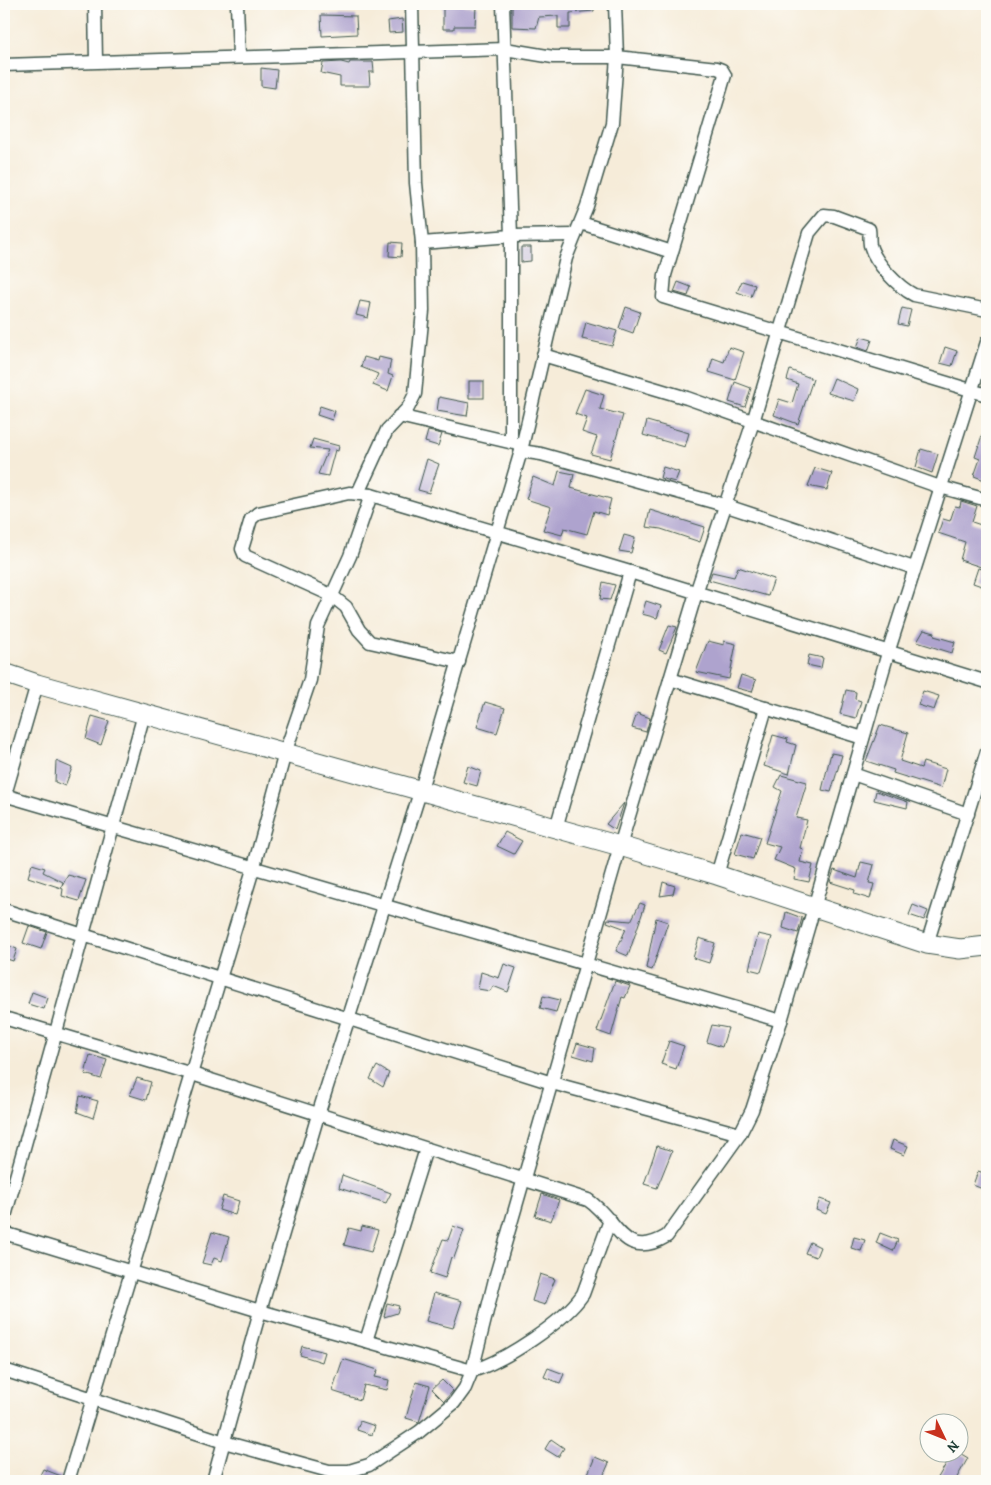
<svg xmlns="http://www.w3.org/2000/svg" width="991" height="1485" font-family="Alegreya,serif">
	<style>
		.building { fill: #aea3ce }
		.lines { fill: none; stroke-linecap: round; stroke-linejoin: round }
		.minor-casing { stroke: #3f574d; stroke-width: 15 }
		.secondary-casing { stroke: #3f574d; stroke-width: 21 }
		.minor { stroke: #fff; stroke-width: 12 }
		.secondary { stroke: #fff; stroke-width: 19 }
	</style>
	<rect width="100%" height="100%" fill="#fdfcf7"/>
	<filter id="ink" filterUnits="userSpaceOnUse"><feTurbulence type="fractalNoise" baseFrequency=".02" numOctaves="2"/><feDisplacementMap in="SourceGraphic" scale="10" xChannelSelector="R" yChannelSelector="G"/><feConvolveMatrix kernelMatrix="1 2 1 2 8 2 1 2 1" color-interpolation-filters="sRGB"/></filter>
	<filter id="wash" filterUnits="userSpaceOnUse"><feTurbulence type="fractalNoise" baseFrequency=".0096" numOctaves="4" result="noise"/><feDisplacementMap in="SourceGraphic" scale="20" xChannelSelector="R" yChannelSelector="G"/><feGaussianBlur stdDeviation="1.12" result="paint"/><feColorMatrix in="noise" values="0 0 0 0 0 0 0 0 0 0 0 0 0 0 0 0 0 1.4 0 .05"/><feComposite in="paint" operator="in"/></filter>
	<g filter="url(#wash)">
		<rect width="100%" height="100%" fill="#f6ecd9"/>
		<g id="blocks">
			<g class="building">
				<polygon points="443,4 476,6 475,26 454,26 454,29 443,29"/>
				<polygon points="512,4 594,4 594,11 570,13 570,28 558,28 558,16 539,17 536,28 512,27"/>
				<polygon points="321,15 356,16 357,34 322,36"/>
				<polygon points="402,19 403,32 389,33 388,21"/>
				<polygon points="341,62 349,64 350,62 373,62 374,72 369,72 370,86 340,86 340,77 321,73 323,63"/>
				<polygon points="261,68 277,70 275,88 261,86"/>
				<polygon points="390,242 402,243 401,257 389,256"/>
				<polygon points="521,247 531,247 531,261 521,262"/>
				<polygon points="742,281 755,285 751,297 737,292"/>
				<polygon points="678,282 691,287 688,296 674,292"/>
				<polygon points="360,301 371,303 368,318 356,315"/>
				<polygon points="626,307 640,312 633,333 619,328"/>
				<polygon points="902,308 911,310 907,326 898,324"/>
				<polygon points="586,322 617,331 612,346 582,339"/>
				<polygon points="861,337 872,340 868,351 857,347"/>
				<polygon points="729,347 744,352 735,380 709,372 713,358 724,362"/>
				<polygon points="945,347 957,351 952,366 940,363"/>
				<polygon points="364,357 378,361 379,357 391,360 388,374 393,376 388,391 373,385 378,374 361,367"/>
				<polygon points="790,370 813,379 798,424 774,415 779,399 792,403 798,384 787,380"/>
				<polygon points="834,378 858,389 854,401 828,393"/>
				<rect x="469" y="381" width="15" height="17"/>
				<polygon points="735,382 751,388 745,407 729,402"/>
				<polygon points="585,389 604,395 600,409 623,415 610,459 591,454 597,437 582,432 587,418 575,414"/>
				<polygon points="439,397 469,403 467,416 437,411"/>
				<polygon points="320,406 335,411 332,420 317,415"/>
				<polygon points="647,421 689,433 685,447 643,435"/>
				<polygon points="985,426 987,426 987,481 974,476 980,459 975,457"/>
				<polygon points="428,431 442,434 438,446 425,442"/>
				<polygon points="313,439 339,446 338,451 335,450 328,476 318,474 328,450 310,448"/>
				<polygon points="921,449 938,454 932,473 916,467"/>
				<polygon points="427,459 439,464 429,493 418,490"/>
				<polygon points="663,467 679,472 675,482 660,478"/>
				<polygon points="815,468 832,473 827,490 808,486"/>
				<polygon points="559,471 574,474 571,488 611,499 607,515 594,511 587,534 564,528 562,535 543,530 551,507 526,499 533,477 555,486"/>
				<polygon points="961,501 977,506 972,522 987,527 987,558 984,568 960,560 965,542 938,533 943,519 950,521 955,506 960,507"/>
				<polygon points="650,510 705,527 700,542 661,529 646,527"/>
				<polygon points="624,535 635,538 631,553 619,551"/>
				<polygon points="738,567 774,579 768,596 709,580 712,572 734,577"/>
				<polygon points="978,568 987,571 987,588 973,583"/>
				<polygon points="603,582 615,585 610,600 600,599"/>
				<polygon points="646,601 661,606 657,618 642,614"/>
				<polygon points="669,625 677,627 666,653 659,650"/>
				<polygon points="924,630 935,633 934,636 955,642 952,653 917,642"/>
				<polygon points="708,641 724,645 724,641 736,644 729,679 696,672"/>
				<polygon points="809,655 823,658 821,668 807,665"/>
				<polygon points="741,675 756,680 752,692 737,688"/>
				<polygon points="846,690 856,692 855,699 861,701 856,718 840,714"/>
				<polygon points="923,691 939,696 934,710 918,705"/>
				<polygon points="485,702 505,708 497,733 477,727"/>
				<polygon points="637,713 650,718 646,732 632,728"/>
				<polygon points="92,716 109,721 101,745 86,739"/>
				<polygon points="880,725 908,733 900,761 921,768 923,762 946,769 941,788 893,773 894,770 866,761"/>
				<polygon points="773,735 788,739 787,742 796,745 789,774 764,766"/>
				<polygon points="831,753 842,755 831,792 822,790"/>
				<polygon points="56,761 72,768 65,786 55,782"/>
				<polygon points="468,766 481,771 477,786 463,782"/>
				<polygon points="781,775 807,782 796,818 807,820 800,848 803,849 800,862 813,865 809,882 794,879 796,869 774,860 780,847 765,843 782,791 775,787"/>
				<polygon points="876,791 908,802 907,808 874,800"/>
				<polygon points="624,803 615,830 606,824"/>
				<polygon points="505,832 522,841 514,854 497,846"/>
				<polygon points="742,832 760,837 753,859 735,854"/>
				<polygon points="861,862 874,865 869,883 874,884 870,899 854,894 855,890 830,882 834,870 857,878"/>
				<polygon points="32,864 45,868 43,872 63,882 61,888 28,877"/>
				<polygon points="68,875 86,880 79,901 62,896 63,889 61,888"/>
				<polygon points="663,882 675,886 673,894 660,896"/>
				<polygon points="640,903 645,905 628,956 616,951 626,929 607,922 608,919 631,921"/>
				<polygon points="913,905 928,911 924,920 909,915"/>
				<polygon points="786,912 802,918 798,933 783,928"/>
				<polygon points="656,918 668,922 652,970 646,968"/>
				<polygon points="29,926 47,932 41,949 23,943"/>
				<polygon points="758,934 772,937 761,972 749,969"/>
				<polygon points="699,938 715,943 709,963 693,958"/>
				<polygon points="4,944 17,949 13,961 4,958"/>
				<polygon points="504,964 516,968 508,992 493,986 490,991 478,989 481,972 499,978"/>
				<polygon points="615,981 630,986 625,998 622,997 611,1036 597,1031"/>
				<polygon points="32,992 48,998 44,1009 28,1004"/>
				<polygon points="543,996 560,1000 556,1012 540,1008"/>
				<polygon points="712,1025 728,1028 722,1047 707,1042"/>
				<polygon points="669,1041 684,1046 676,1069 661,1064"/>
				<polygon points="577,1043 595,1048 593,1061 573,1055"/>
				<polygon points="90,1055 107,1060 101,1079 85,1074"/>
				<polygon points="377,1066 389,1073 383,1087 370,1079"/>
				<polygon points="137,1078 151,1082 146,1100 130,1095"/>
				<polygon points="80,1096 98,1101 93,1118 77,1112"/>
				<polygon points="893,1140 908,1146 904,1155 890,1149"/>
				<polygon points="657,1146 672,1151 657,1188 644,1184"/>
				<polygon points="978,1171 987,1174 985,1190 973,1185"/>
				<polygon points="342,1175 391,1193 386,1203 339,1188"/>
				<polygon points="542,1194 559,1200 551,1221 535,1216"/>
				<polygon points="223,1196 239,1201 235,1215 219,1210"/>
				<polygon points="820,1199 831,1203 826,1214 816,1210"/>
				<polygon points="362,1226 378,1230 371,1252 344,1245 349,1228 361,1231"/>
				<polygon points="453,1226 464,1230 454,1258 451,1257 445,1278 430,1273 443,1239 448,1240"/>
				<polygon points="212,1232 229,1237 222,1261 214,1258 211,1265 202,1263"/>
				<polygon points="880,1233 898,1240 893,1251 876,1243"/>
				<polygon points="854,1237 865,1240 861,1251 851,1248"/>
				<polygon points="810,1242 820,1247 816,1257 805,1253"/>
				<polygon points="540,1274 555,1279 545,1305 532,1301"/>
				<polygon points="434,1293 462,1301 453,1328 426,1321"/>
				<polygon points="387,1303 399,1306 397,1313 384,1317"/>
				<polygon points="302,1346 325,1352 322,1362 300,1355"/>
				<polygon points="343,1359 378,1370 375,1377 389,1380 387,1390 364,1385 360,1400 332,1391"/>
				<polygon points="548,1368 564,1374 560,1383 544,1377"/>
				<polygon points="442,1380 453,1391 444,1401 432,1389"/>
				<polygon points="416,1382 430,1386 419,1422 406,1418"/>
				<polygon points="360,1421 375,1426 372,1435 357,1430"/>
				<polygon points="551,1439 564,1448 558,1457 545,1449"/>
				<polygon points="953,1452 958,1452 968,1458 955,1481 936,1481"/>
				<polygon points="595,1457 609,1463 601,1481 587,1476"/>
				<polygon points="43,1469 61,1476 60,1481 37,1481"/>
			</g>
		</g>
	</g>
	<g filter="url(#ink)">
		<use href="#blocks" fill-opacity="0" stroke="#3f574d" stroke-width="1"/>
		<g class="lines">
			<g class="minor-casing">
				<g id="minor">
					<polyline points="95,4 96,61"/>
					<polyline points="237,4 239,56"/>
					<polyline points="503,4 511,236 511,442"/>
					<polyline points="4,65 505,49 553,57 617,57 717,68 722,70 725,75 665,275 663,297 987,395"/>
					<polyline points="581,223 672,252"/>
					<polyline points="422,243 511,236 575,235"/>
					<polyline points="543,355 687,398 940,487 987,500"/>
					<polyline points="399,416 518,444"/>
					<polyline points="521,451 541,454 724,505 914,568"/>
					<polyline points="358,493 387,430 408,408 415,394 423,311 422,243 416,183 412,4"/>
					<polyline points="459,662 370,642 359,630 346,607 331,595 245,556 242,549 251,519 258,513 349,493 371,495 630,572 987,682"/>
					<polyline points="670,679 863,738"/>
					<polyline points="853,774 968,814"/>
					<polyline points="4,795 781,1021"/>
					<polyline points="4,798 37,684"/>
					<polyline points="556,828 630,572"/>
					<polyline points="717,875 766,708"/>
					<polyline points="4,910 552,1083 740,1134"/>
					<polyline points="927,944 987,751"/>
					<path d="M4,1018L192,1074L588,1200C619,1221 623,1262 667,1236L740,1134L752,1110L781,1021L888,653L987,342"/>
					<polyline points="4,1220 144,714"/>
					<path d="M4,1233L260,1311L472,1371C506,1360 563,1323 583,1294L610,1220"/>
					<polyline points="366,1341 426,1149"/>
					<path d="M4,1370L224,1442L329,1471H349L369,1465L419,1432L454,1403L465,1388L472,1371L496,1275L620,846L696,593L753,422L809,233L824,215L834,216L869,229C870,234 869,240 870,245C875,263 898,287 914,295L987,310"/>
					<polyline points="68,1481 254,866 285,753 310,680 318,626 350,556 371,495"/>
					<polyline points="213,1481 260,1311 318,1115 421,789 521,451 566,258 587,206 612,123 617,57 615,4"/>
				</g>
			</g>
			<g class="secondary-casing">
				<polyline id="secondary" points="4,673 37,684 620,846 717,875 927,944 960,949 987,946"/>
			</g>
			<use href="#minor" class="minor"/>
			<use href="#secondary" class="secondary"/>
		</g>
	</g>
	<rect width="991" height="1485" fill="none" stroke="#fdfcf7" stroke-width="20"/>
	<g transform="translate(944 1438) rotate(133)"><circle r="24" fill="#fdfcf7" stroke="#a4b0a9"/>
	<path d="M0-4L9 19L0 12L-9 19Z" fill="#c8321e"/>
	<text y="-8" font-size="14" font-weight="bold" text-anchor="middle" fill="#1f3d34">N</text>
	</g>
</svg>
